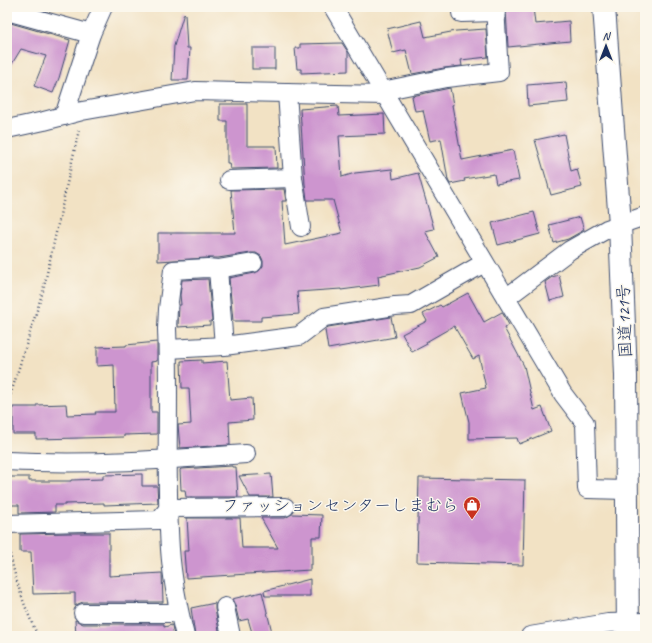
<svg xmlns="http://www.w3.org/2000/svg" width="652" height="643" font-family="Caveat,'Klee One',sans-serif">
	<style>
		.building { fill: #cd95cf }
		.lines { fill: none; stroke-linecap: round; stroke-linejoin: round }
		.minor-casing { stroke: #3b4a6d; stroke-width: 20 }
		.trunk-casing { stroke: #3b4a6d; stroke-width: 24 }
		.path { stroke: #3b4a6d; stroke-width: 2.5; stroke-dasharray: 1 3; stroke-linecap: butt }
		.minor { stroke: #fff; stroke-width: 18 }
		.trunk { stroke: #fff; stroke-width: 22 }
		.labels { text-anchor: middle; stroke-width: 3; stroke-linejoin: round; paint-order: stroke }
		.street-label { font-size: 17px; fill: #1b2f5e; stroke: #fbf7ec }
		.poi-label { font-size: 17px; fill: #1b2f5e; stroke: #fbf7ec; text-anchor: end }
	</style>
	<rect width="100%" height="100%" fill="#fbf7ec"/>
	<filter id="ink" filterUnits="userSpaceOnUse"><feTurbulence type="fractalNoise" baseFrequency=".025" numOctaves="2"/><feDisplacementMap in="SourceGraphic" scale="8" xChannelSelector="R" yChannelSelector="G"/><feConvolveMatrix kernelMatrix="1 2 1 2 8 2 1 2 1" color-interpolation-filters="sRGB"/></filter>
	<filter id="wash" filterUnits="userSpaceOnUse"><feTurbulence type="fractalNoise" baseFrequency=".012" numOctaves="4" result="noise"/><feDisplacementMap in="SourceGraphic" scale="16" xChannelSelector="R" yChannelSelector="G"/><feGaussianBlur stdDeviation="0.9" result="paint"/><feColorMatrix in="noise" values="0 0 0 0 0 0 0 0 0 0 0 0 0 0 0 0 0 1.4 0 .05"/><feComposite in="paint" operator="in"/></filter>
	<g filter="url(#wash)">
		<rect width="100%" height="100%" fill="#f2e2c4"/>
		<g id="blocks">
			<g class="building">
				<polygon points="506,7 533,7 535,24 569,21 570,41 508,47"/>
				<polygon points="184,13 185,14 187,48 190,48 188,80 172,80 174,46"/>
				<polygon points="421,21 425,37 456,31 486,29 488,57 461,60 462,66 444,68 412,74 406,50 393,53 387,29"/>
				<polygon points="7,22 70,40 59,78 53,93 34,86 46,56 21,49 7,72"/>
				<polygon points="342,43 348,52 348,71 301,73 301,69 297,69 295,48 300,48 300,44"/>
				<rect x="252" y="48" width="23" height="21"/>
				<polygon points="566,82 568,102 528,106 527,85"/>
				<polygon points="450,88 453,105 452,105 462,160 513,150 519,180 496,184 494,174 464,179 465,181 450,184 448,180 441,139 430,141 423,110 415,111 412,96"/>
				<polygon points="220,104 247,104 247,146 276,146 277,168 230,169 229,163 227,163 227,121 220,121"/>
				<polygon points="338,106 339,116 384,114 385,134 339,136 342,177 355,173 392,169 393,179 418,173 434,229 425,231 439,257 420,267 378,276 379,285 341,290 341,289 297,292 299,314 261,317 261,321 233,321 229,278 255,273 259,271 263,266 263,261 261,256 256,253 251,253 218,258 206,258 158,261 158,233 235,233 231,190 284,189 286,201 282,201 285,245 342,233 333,200 307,200 305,184 300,109"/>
				<polygon points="564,134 571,171 577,169 582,187 551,195 535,140"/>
				<polygon points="534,212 540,234 498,245 492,223"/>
				<polygon points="580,217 584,230 568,239 554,243 549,225"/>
				<polygon points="559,275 564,297 550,301 545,282 552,277"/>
				<polygon points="208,279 212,321 210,321 210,325 178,327 179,305 181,305 180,295 182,280"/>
				<polygon points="468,293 484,322 502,312 509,325 504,328 524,366 534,410 542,407 551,431 519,444 517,438 469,439 469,422 462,393 486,388 479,356 473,359 454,326 426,342 427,344 412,352 402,334 427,321 423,314 440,305 442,307"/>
				<polygon points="391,317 395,337 328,349 325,330 328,327"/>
				<polygon points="157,342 157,361 151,362 151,412 157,412 157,434 124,435 124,437 36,439 36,434 13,434 13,407 36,407 36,405 66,404 67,415 96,414 95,412 115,412 114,365 97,366 97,347 126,346 126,345"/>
				<polygon points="202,360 202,363 227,361 230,400 252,398 253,420 229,422 230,445 180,448 178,425 191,424 189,388 182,388 181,361"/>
				<polygon points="232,466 232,467 236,467 238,497 186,497 185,490 181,490 180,470 181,469"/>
				<polygon points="142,474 142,486 157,486 158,503 104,505 104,503 65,504 65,505 55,505 55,512 19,513 19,505 7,505 7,477 29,477 29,481 71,481 71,480 103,479 103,475"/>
				<polygon points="271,474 273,497 250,497 239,476"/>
				<polygon points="419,478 525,480 523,565 417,562"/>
				<polygon points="292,514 322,515 321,537 312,537 312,564 310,564 310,570 186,578 184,551 189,551 187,518 240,518 242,548 278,548 261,518 285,518"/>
				<polygon points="69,533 109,533 109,576 162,573 163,602 83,602 78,604 75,606 75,593 33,594 31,552 20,552 20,534"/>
				<polygon points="310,579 310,596 265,596 264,591"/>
				<polygon points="262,592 273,636 253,636 248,619 239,621 235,605 232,599"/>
				<polygon points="215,603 215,609 220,636 195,636 191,608"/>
				<polygon points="75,620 83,624 164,624 164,627 172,625 174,636 76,636"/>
			</g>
		</g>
	</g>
	<g filter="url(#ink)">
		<use href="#blocks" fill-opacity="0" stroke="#3b4a6d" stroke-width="1"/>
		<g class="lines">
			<g class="minor-casing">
				<g id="minor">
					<polyline points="333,7 563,394 585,423 587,489 626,490"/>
					<polyline points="7,11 91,34"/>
					<polyline points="461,13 496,12"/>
					<polyline points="382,91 446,78 499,72 495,7"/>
					<polyline points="287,93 293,178 301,227"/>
					<polyline points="64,116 91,34 103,7"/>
					<polyline points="7,129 44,121 82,111 195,91 385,95"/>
					<polyline points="229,180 293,178"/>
					<polyline points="218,269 224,346"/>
					<polyline points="506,298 570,250 607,229 645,216"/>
					<polyline points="168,349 224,346 299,336 324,317 395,306 411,305 484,263"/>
					<path d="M7,461C87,465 167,460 246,454"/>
					<polyline points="7,524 159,520 169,508 285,507"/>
					<polyline points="225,607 231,636"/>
					<polyline points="83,613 179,613"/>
					<path d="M185,636C178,608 172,578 170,549C165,475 170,402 167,329L168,309L173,270L207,268L218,269L253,263"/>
					<polyline points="530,636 608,623 645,622"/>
				</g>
			</g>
			<g class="trunk-casing">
				<polyline id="trunk" points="604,7 620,224 626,376 628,636"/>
			</g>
			<g class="path">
				<polyline points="7,406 43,291 79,130"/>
				<path d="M8,542C13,574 24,607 38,636"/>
			</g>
			<use href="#minor" class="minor"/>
			<use href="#trunk" class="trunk"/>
		</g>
	</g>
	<defs>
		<g id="shop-pin" transform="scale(0.9)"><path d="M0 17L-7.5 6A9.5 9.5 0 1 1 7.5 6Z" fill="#c8321e" stroke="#fbf7ec"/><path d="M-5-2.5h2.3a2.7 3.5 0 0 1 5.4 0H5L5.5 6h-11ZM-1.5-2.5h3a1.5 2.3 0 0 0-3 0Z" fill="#fff"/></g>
	</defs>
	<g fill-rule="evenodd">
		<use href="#shop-pin" x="472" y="505"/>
	</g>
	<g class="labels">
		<g class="street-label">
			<text transform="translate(624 321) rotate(-92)" y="6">国道121号</text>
		</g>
		<g class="poi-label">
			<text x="459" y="511">ファッションセンターしまむら</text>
		</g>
	</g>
	<rect width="652" height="643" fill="none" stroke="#fbf7ec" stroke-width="24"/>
	<g transform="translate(606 46)" stroke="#fbf7ec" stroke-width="3" paint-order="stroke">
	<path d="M0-3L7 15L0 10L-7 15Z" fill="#1b2f5e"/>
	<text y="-6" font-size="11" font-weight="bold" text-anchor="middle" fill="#1b2f5e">N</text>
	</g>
</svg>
